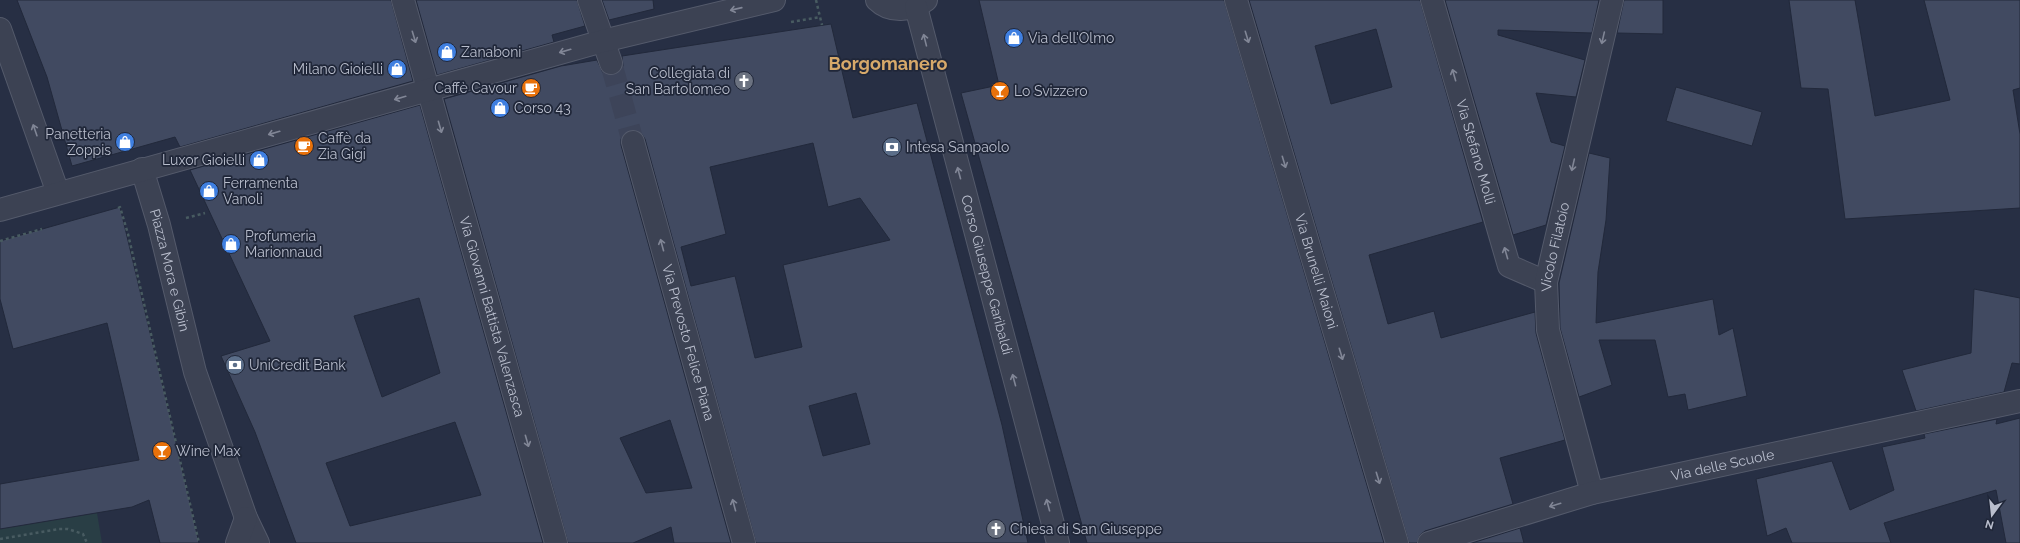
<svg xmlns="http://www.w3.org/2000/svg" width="2020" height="543" font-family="Raleway,sans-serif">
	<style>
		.green { fill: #293e45 }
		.building { fill: #414a61; stroke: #22293b; fill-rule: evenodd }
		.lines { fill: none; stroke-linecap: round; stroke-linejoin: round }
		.street-tunnel { stroke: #3d4459; stroke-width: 22; stroke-dasharray: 22 11; stroke-linecap: butt }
		.street-casing { stroke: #545a6b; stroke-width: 24 }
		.path { stroke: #485b61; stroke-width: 2.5; stroke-dasharray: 3 3; stroke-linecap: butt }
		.street { stroke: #3c4253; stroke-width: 22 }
		.oneway { stroke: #818696 }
		.labels { text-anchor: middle; stroke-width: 3.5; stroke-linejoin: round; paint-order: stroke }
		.poi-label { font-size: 14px; fill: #b9becd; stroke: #202739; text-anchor: start }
		.street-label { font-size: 14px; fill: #b9becd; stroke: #202739 }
		.district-label { font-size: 18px; font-weight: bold; fill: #d7a96a; stroke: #202739 }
	</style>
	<rect width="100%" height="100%" fill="#272f44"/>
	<polygon class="green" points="97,513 102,543 0,543 0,529"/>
	<g class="building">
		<polygon points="17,0 391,0 413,81 180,147 175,137 72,166 47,77"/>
		<polygon points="416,0 577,0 585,26 552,35 554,42 437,75"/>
		<polygon points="602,0 653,0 654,9 609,20"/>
		<polygon points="979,0 1224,0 1384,543 1087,543 961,93 999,85"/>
		<path d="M1249,0H1420L1483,222L1369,255L1388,324L1434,311L1441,338L1535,312L1536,333L1565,440L1500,458L1513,504L1425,531L1420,535L1417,543H1409ZM1376,29L1392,87L1331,104L1315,46Z"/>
		<polygon points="1445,0 1599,0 1592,33 1498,30 1498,35 1585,60 1576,97 1536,93 1551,142 1565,146 1546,225 1513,235"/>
		<polygon points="1624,0 1663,0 1663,34 1617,33"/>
		<polygon points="1789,0 1855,0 1875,116 1950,100 1924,0 2020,0 2020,88 2013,90 2020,134 2020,208 1845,219 1828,89 1801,88"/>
		<path d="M831,24L853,118L917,103L1002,425L1028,543H756L645,139L641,133L636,130H629L624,134L621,139V145L731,543H674L671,527L633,543H568L444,99L561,66L597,60L603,73L608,75H615L620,71L623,66L622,56ZM813,143L828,207L860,198L890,240L783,265L802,347L755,358L735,276L691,286L681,247L726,234L710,167ZM856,393L870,444L823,456L809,406ZM670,420L692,488L646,493L620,438Z"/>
		<polygon points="1676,87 1762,112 1752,146 1666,121"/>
		<path d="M420,105L543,543H296L255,432L221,356L270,341L190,170ZM419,298L440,373L382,397L354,316ZM455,422L481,495L350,526L326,463Z"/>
		<polygon points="1589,153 1610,158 1606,220 1598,272 1596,323 1713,299 1719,335 1733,328 1747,396 1688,410 1685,394 1668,397 1655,340 1599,340 1612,385 1579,397 1560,328 1559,283"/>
		<polygon points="120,207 172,425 199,543 160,543 149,500 132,507 0,529 0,484 139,460 107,323 13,349 0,299 0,241"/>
		<polygon points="1974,289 2020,298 2020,364 2012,363 2004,392 1916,411 1902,370 1971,353"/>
		<polygon points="2020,418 2020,543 2006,543 1996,490 1884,523 1891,543 1792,543 1786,528 1767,536 1756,479 1832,461 1850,510 1894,490 1882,447 1925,438 1924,434 1997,419 1996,424"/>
		<polygon points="1520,528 1524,543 1472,543"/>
	</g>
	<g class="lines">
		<polyline class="street-tunnel" points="611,63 633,142"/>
		<g class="street-casing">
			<g id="street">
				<path id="s1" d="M403,0L556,543"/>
				<polyline points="589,0 611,63"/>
				<path d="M877,0C890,13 912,11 926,0"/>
				<path id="s2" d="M1236,0L1397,543"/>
				<path id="s3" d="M1432,0L1509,266L1546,282"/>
				<path id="s4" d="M916,7L1058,543"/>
				<polyline points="0,29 58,193"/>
				<path id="s5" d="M633,142L744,543"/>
				<path id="s6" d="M142,169L159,225L195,372L246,518L258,543"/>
				<polyline points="0,210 603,41 774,0"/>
				<path id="s7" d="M1592,493L1548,330L1546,282L1612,0"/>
				<polyline points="237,543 246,518"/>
				<path id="s8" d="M1429,543L1592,493L2020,401"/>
			</g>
		</g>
		<g class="path">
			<polyline points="816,0 820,17"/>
			<polyline points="791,22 820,17 822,25"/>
			<polyline points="118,208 120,207 128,234 199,543"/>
			<polyline points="186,218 205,213"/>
			<polyline points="0,241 42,229"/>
			<polyline points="0,539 59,529 68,529 83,534 87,543"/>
		</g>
		<use href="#street" class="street"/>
	</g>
	<defs><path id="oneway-shaft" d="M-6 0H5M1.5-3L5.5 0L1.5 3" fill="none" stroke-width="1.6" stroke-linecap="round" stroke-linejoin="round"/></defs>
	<g class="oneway">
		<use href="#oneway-shaft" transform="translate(736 9) rotate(167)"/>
		<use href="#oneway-shaft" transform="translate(414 37) rotate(73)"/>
		<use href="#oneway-shaft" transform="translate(1247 37) rotate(73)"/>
		<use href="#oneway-shaft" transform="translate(1603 38) rotate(103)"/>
		<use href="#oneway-shaft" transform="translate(925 40) rotate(-104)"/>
		<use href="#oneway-shaft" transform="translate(565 51) rotate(164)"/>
		<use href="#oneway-shaft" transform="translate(1454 75) rotate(-106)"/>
		<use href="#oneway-shaft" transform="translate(400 98) rotate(164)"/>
		<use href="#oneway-shaft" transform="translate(440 127) rotate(74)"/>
		<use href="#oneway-shaft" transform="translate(35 130) rotate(-109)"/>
		<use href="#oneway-shaft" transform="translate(274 133) rotate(164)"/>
		<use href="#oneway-shaft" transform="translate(1284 162) rotate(73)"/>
		<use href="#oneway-shaft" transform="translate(1573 165) rotate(103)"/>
		<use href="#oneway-shaft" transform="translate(959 173) rotate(-105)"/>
		<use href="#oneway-shaft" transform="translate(662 245) rotate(-105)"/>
		<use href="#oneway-shaft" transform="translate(1506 253) rotate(-106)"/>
		<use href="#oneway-shaft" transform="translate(1341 354) rotate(73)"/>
		<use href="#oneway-shaft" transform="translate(1014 380) rotate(-105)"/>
		<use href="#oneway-shaft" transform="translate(527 441) rotate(74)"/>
		<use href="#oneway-shaft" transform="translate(1378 478) rotate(73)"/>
		<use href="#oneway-shaft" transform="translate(734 505) rotate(-105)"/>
		<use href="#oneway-shaft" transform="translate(1048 505) rotate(-105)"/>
		<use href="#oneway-shaft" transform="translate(1555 505) rotate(163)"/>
	</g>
	<defs>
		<g id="shop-disc" transform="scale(1)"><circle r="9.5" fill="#3f7fe0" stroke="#202739"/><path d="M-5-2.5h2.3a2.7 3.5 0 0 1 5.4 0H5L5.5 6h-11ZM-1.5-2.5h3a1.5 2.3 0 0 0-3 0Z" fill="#fff"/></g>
		<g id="church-disc" transform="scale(1)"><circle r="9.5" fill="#6b7280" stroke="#202739"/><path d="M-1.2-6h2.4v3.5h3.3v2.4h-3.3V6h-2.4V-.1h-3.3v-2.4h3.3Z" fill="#fff"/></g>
		<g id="cafe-disc" transform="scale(1)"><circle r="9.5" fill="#e8710a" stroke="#202739"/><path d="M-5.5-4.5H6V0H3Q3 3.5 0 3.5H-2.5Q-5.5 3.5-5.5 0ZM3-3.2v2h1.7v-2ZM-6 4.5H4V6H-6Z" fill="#fff"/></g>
		<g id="bar-disc" transform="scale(1)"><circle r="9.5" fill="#e8710a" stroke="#202739"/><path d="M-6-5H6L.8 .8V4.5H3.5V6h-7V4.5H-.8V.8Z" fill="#fff"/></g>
		<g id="bank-disc" transform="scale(1)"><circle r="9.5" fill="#5c6f8a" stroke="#202739"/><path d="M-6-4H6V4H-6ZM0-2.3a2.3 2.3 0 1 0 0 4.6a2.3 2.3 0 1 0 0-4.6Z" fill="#fff"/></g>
	</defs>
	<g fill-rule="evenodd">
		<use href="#shop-disc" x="1014" y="38"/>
		<use href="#shop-disc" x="447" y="52"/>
		<use href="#shop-disc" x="397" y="69"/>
		<use href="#church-disc" x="744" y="81"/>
		<use href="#cafe-disc" x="531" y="88"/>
		<use href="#bar-disc" x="1000" y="91"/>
		<use href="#shop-disc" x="500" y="108"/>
		<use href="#shop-disc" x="125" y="142"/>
		<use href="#cafe-disc" x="304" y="146"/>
		<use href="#bank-disc" x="892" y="147"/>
		<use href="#shop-disc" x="259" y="160"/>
		<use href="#shop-disc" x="209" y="191"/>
		<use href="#shop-disc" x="231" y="244"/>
		<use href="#bank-disc" x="235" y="365"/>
		<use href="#bar-disc" x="162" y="451"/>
		<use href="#church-disc" x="996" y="529"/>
	</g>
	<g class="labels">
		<g class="poi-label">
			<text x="1028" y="43">Via dell'Olmo</text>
			<text x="461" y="57">Zanaboni</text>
			<text x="383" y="74" text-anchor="end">Milano Gioielli</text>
			<text x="730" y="78" text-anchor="end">Collegiata di<tspan x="730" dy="16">San Bartolomeo</tspan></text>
			<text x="517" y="93" text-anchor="end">Caffè Cavour</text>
			<text x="1014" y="96">Lo Svizzero</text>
			<text x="514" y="113">Corso 43</text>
			<text x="111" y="139" text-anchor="end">Panetteria<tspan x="111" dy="16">Zoppis</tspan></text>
			<text x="318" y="143">Caffè da<tspan x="318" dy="16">Zia Gigi</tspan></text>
			<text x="906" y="152">Intesa Sanpaolo</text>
			<text x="245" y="165" text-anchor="end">Luxor Gioielli</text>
			<text x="223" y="188">Ferramenta<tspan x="223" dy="16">Vanoli</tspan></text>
			<text x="245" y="241">Profumeria<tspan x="245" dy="16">Marionnaud</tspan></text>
			<text x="249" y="370">UniCredit Bank</text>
			<text x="176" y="456">Wine Max</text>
			<text x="1010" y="534">Chiesa di San Giuseppe</text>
		</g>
		<g class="street-label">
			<text dy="5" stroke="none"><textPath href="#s3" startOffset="158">Via Stefano Molli</textPath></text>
			<text dy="5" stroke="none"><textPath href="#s7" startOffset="253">Vicolo Filatoio</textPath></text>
			<text dy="5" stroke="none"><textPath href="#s6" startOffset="105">Piazza Mora e Gibin</textPath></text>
			<text dy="5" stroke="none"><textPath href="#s2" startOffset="283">Via Brunelli Maioni</textPath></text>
			<text dy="5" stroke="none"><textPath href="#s4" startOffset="277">Corso Giuseppe Garibaldi</textPath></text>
			<text dy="5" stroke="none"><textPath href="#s1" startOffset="329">Via Giovanni Battista Valenzasca</textPath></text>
			<text dy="5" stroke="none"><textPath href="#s5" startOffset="208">Via Prevosto Felice Piana</textPath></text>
			<text dy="5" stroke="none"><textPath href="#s8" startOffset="304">Via delle Scuole</textPath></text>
		</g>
		<g class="district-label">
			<text x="888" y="70">Borgomanero</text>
		</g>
	</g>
	<g transform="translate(1992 515) rotate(195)" stroke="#202739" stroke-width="3" paint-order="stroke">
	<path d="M0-3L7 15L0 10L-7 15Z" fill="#b9becd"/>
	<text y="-6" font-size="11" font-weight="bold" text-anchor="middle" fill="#b9becd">N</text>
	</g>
</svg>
